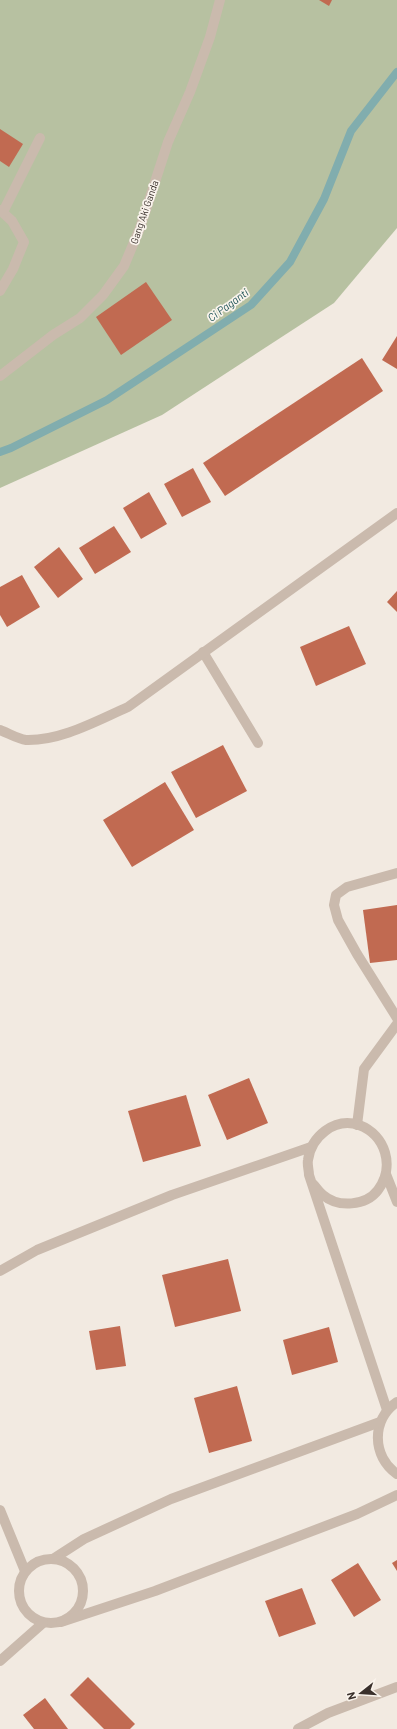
<svg xmlns="http://www.w3.org/2000/svg" width="397" height="1729" font-family="Barlow,sans-serif">
	<style>
		.green { fill: #b7c1a1 }
		.lines { fill: none; stroke-linecap: round; stroke-linejoin: round }
		.stream { stroke: #81adae; stroke-width: 8 }
		.building { fill: #c16a51 }
		.lane { stroke: #cabaad; stroke-width: 10 }
		.street { stroke: #cabaad; stroke-width: 10 }
		.labels { text-anchor: middle; stroke-width: 3.5; stroke-linejoin: round; paint-order: stroke }
		.street-label { font-size: 10px; fill: #392f2b; stroke: #faf4ed }
		.water-label { font-size: 11px; font-style: italic; fill: #225659; stroke: #faf4ed }
	</style>
	<rect width="100%" height="100%" fill="#f2eae1"/>
	<polygon class="green" points="0,0 397,0 397,228 334,303 162,415 0,488"/>
	<g class="lines">
		<polyline class="stream" points="0,452 11,448 107,400 251,305 290,262 324,199 351,131 397,72"/>
	</g>
	<g class="building">
		<polygon points="319,0 332,0 329,6"/>
		<polygon points="0,129 23,144 9,167 0,161"/>
		<polygon points="146,282 172,320 121,355 96,317"/>
		<polygon points="397,336 397,369 382,360"/>
		<polygon points="362,358 383,391 225,496 203,463"/>
		<polygon points="193,468 211,502 182,517 164,484"/>
		<polygon points="149,492 167,524 141,539 123,508"/>
		<polygon points="114,526 131,552 95,574 79,548"/>
		<polygon points="59,547 83,579 58,598 34,567"/>
		<polygon points="22,575 40,607 7,627 0,615 0,587"/>
		<polygon points="397,591 397,612 387,602"/>
		<polygon points="349,626 366,664 316,686 300,647"/>
		<polygon points="223,745 247,791 196,818 171,772"/>
		<polygon points="165,782 194,830 132,867 103,820"/>
		<polygon points="397,905 397,960 370,963 363,910"/>
		<polygon points="249,1078 268,1123 227,1140 208,1095"/>
		<polygon points="186,1095 201,1146 143,1162 128,1111"/>
		<polygon points="228,1259 241,1311 175,1327 162,1275"/>
		<polygon points="120,1326 126,1366 96,1370 89,1331"/>
		<polygon points="329,1327 338,1362 292,1375 283,1340"/>
		<polygon points="237,1386 252,1441 209,1453 194,1398"/>
		<polygon points="397,1560 397,1571 392,1563"/>
		<polygon points="358,1563 381,1600 354,1617 331,1580"/>
		<polygon points="302,1588 316,1624 279,1637 265,1601"/>
		<polygon points="88,1677 135,1724 130,1729 104,1729 70,1695"/>
		<polygon points="45,1698 68,1729 34,1729 23,1715"/>
	</g>
	<g class="lines">
		<g class="lane">
			<polyline points="0,210 12,221 24,242 13,269 0,291"/>
			<polyline points="3,212 40,138"/>
		</g>
		<g class="street">
			<polyline points="0,376 53,335 80,318 103,295 124,266 140,228 168,142 190,92 210,37 220,0"/>
			<polyline points="203,652 258,743"/>
			<path d="M0,730C8,733 18,739 26,740C61,741 96,721 128,707L397,513"/>
			<polyline points="397,873 347,887 336,895 334,905 338,920 357,954 397,1018"/>
			<polyline points="357,1125 364,1069 397,1024"/>
			<polyline points="386,1174 397,1202"/>
			<path d="M313,1184C316,1187 319,1192 323,1195C338,1208 366,1206 378,1190C395,1167 386,1135 359,1125C334,1117 311,1137 308,1160C307,1165 309,1170 309,1175L387,1410"/>
			<polyline points="0,1271 37,1250 172,1195 311,1147"/>
			<path d="M397,1402C371,1419 372,1457 397,1474"/>
			<polyline points="0,1510 25,1571"/>
			<polyline points="53,1559 84,1539 171,1499 380,1422"/>
			<circle cx="51" cy="1591" r="32"/>
			<polyline points="61,1622 155,1591 357,1514 397,1495"/>
			<polyline points="0,1661 43,1623"/>
			<polyline points="298,1729 328,1713 397,1687"/>
		</g>
	</g>
	<g class="labels">
		<g class="street-label">
			<text transform="translate(144 212) rotate(-71)" y="4">Gang Aki Ganda</text>
		</g>
		<g class="water-label">
			<text transform="translate(228 305) rotate(-36)" y="4">Ci Paganti</text>
		</g>
	</g>
	<g transform="translate(361 1693) rotate(253)" stroke="#faf4ed" stroke-width="3" paint-order="stroke">
	<path d="M0-3L7 15L0 10L-7 15Z" fill="#392f2b"/>
	<text y="-6" font-size="11" font-weight="bold" text-anchor="middle" fill="#392f2b">N</text>
	</g>
</svg>
